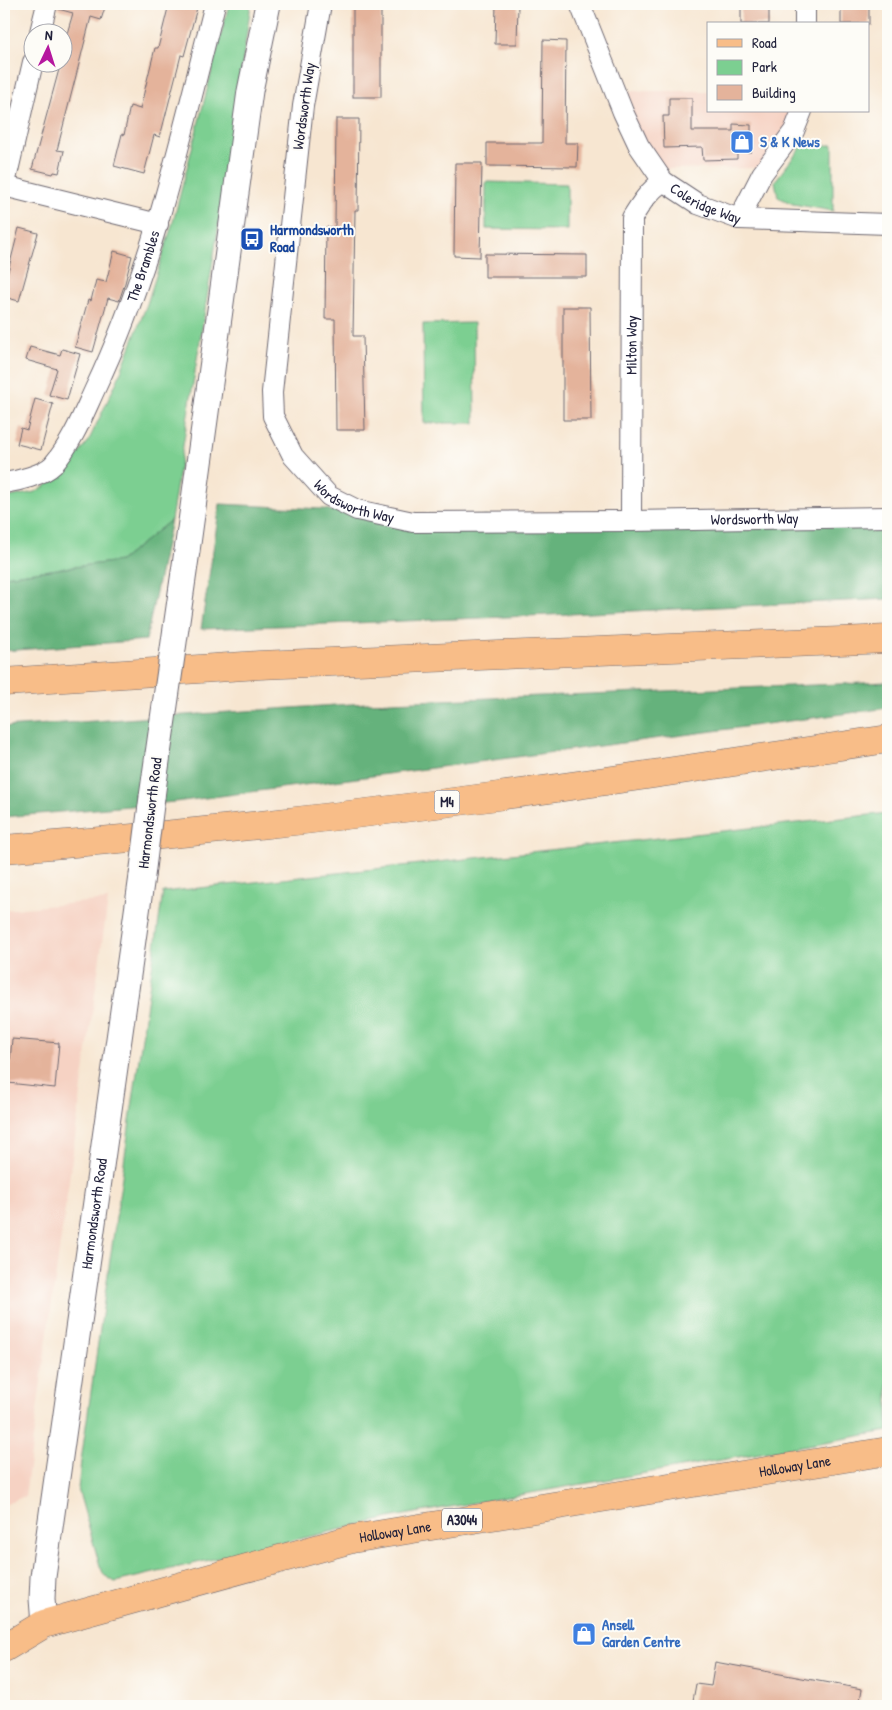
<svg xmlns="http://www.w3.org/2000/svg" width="892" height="1710" font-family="'Patrick Hand',sans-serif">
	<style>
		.built { fill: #f6d2c3 }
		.green { fill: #7ccf91; stroke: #4f7866 }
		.forest { fill: #65b27b; stroke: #446a5b }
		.building { fill: #e4b39b }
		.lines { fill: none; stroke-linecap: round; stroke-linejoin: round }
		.minor-casing { stroke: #6d6770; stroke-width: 22 }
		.tertiary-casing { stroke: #6d6770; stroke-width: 27 }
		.primary-casing { stroke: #6d6770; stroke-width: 29 }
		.motorway-casing { stroke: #6d6770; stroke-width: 29 }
		.minor { stroke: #fff; stroke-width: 20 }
		.tertiary { stroke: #fff; stroke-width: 25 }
		.primary { stroke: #f8bd88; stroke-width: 28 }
		.motorway { stroke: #f8bd88; stroke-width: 28 }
		.tertiary-bridge-casing { stroke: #6d6770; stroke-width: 27; stroke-linecap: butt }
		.tertiary-bridge { stroke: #fff; stroke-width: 25 }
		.labels { text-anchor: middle; stroke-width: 4; stroke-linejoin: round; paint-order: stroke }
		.shield { fill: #fdfcf7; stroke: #646373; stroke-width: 1 }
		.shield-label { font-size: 14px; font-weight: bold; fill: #22223b }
		.street-label { font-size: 15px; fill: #22223b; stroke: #fdfcf7 }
		.shop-label { font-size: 15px; font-weight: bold; fill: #366cbe; stroke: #fdfcf7; text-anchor: start }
		.transit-label { font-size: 15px; font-weight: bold; fill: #164399; stroke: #fdfcf7; text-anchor: start }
	</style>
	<rect width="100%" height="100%" fill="#fdfcf7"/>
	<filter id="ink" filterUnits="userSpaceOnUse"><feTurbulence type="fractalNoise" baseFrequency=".02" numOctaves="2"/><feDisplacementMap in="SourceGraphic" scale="10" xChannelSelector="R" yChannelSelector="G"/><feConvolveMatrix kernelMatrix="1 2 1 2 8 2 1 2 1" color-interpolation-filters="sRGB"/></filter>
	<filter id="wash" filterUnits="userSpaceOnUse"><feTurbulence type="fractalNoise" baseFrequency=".0096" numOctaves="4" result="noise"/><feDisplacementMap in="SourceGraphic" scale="20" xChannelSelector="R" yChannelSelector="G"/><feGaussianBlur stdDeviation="1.12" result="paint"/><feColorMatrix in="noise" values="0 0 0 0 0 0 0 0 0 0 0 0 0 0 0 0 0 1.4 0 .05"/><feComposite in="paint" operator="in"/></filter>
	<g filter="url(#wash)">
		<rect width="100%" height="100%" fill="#f7e6d1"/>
		<g class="built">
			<polygon points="618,91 708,91 708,111 799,111 761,168 660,169"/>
			<polygon points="108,900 25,1496 4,1505 4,910"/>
		</g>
		<g class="green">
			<polygon points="229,4 251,4 220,217 171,520 120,561 4,576 4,498 35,492 60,477 88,442 118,379 147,304 173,222"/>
			<polygon points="833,145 833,211 793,204 778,197 775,181 802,146"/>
			<polygon points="486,182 567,184 567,230 486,229"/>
			<polygon points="474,323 475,423 424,423 423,324"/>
			<polygon points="888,813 888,1431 398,1516 115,1582 104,1575 100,1566 78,1489 81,1461 163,892"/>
		</g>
		<g class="forest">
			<polygon points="220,504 323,509 359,515 888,523 888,599 506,617 201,629"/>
			<polygon points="171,520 146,640 4,651 4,576 120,561"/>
			<polygon points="888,682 888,708 175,802 4,817 4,727 366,703"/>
		</g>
		<g id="blocks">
			<g class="building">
				<polygon points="59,4 106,4 101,20 91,17 57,150 64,151 59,173 54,172 53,174 32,169 61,62 62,62 62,51 73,13 58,9"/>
				<polygon points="169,4 198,4 184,56 181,55 160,137 154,135 144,174 114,166 122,134 124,135 130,106 140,109 155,48 158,48"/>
				<polygon points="496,4 518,4 517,44 495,44"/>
				<rect x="741" y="4" width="28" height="20"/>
				<rect x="841" y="4" width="28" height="20"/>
				<rect x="353" y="5" width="28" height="92"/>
				<polygon points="543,40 566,41 565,143 578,143 577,167 487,166 487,143 542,143"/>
				<polygon points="669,98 692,98 692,131 733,131 733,124 751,125 751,152 737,152 737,159 703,160 702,147 664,148 663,116 669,116"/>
				<polygon points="336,119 359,119 358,210 355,210 353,336 363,336 365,430 336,430 335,319 325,319 326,227 335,227"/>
				<polygon points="455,163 482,163 480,257 454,256"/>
				<polygon points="19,228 38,233 19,301 4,297 4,287"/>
				<polygon points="114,251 132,256 125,283 119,301 108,298 93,352 75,347 88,300 91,301 96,280 106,282"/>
				<polygon points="485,254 587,255 587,277 485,277"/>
				<polygon points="563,307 590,307 591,420 563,420"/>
				<polygon points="30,347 60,355 62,349 80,354 67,400 49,395 57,369 26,360"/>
				<polygon points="35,399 53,404 41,450 17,444 21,428 27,430"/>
				<polygon points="12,1039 59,1043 55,1088 8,1083"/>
				<polygon points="715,1662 862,1689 859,1706 692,1706 696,1684 711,1686"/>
			</g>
		</g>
	</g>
	<g filter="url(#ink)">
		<use href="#blocks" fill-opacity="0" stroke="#6d6770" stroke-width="1"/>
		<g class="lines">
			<g class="minor-casing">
				<g id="minor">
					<path id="s1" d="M321,4L303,106L272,392L273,416L293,456L329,496L357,510L413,522L631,521L888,517"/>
					<path id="s2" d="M580,4L623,112L639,146L663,181L698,204L739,219L888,224"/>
					<polyline points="805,4 805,24"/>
					<polyline points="40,32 47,4"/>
					<polyline points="4,186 158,224"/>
					<polyline points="4,188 33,62"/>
					<polyline points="739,219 762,174 794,131 802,111"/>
					<path id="s3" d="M4,483C18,481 43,475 53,465C72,443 83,415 95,389C153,267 182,134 215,4"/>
					<path id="s4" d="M631,521L632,218C641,203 649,191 663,181"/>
				</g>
			</g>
			<g class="tertiary-casing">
				<g id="tertiary">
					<polyline points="187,551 250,91 268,4"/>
					<polyline points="152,797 158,754"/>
					<path id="s5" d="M44,1624L42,1599L43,1577L142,876"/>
				</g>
			</g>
			<g class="primary-casing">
				<g id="primary">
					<path id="s6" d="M4,1648L44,1624L352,1539L888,1451"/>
				</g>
			</g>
			<g class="motorway-casing">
				<g id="motorway">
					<polyline points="4,682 259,665 888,639"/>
					<path d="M4,849C169,836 334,818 498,796C628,779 758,758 888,739"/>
				</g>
			</g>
			<use href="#minor" class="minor"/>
			<use href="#tertiary" class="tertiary"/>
			<use href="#primary" class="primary"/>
			<use href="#motorway" class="motorway"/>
			<g class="tertiary-bridge-casing">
				<g id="tertiary-bridge">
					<polyline points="158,754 187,551"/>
					<polyline points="142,876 152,797"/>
				</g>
			</g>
			<use href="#tertiary-bridge" class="tertiary-bridge"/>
		</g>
	</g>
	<defs>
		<g id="shop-square" transform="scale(1.25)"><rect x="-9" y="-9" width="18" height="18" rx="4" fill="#3f7fe0" stroke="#fdfcf7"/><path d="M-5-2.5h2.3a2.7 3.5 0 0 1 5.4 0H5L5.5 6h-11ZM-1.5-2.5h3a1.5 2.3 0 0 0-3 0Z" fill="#fff"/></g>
		<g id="bus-square" transform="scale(1.25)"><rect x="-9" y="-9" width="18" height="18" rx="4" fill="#1a4fb4" stroke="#fdfcf7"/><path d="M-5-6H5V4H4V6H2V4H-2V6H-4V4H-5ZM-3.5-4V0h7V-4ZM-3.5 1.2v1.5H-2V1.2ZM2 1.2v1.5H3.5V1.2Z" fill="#fff"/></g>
	</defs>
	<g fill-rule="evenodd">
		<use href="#shop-square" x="742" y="142"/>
		<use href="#bus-square" x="252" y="239"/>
		<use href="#shop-square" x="584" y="1634"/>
	</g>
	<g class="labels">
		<g class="shield">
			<rect x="434.5" y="790.5" width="25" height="23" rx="4"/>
			<rect x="442" y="1508.5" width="40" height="23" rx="4"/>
		</g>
		<g class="shield-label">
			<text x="447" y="807">M4</text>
			<text x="462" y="1525">A3044</text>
		</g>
		<g class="street-label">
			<text transform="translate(304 106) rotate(-82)" y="5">Wordsworth Way</text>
			<text dy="5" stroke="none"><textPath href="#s2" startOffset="245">Coleridge Way</textPath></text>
			<text dy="5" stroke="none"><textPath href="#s3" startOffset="272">The Brambles</textPath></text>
			<text dy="5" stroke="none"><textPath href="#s4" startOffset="176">Milton Way</textPath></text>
			<text dy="5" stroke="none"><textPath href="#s1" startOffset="539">Wordsworth Way</textPath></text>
			<text dy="5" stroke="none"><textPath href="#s1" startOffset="944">Wordsworth Way</textPath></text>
			<text transform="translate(150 813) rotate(-83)" y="5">Harmondsworth Road</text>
			<text dy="5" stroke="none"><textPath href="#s5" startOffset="414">Harmondsworth Road</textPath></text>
			<text dy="5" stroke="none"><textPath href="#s6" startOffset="815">Holloway Lane</textPath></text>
			<text dy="5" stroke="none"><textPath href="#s6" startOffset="410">Holloway Lane</textPath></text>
		</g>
		<g class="shop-label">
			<text x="760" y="147">S &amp; K News</text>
			<text x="602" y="1630">Ansell<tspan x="602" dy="17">Garden Centre</tspan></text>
		</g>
		<g class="transit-label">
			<text x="270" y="235">Harmondsworth<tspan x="270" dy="17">Road</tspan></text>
		</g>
	</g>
	<rect width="892" height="1710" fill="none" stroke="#fdfcf7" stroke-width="20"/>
	<rect x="707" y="22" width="162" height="90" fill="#fdfcf7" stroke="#a5a5ac"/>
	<rect x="717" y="39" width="25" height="8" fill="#f8bd88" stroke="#a5a5ac"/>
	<text x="752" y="48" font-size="15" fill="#22223b">Road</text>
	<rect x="717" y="60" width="25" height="15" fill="#7ccf91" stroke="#a5a5ac"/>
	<text x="752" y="72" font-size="15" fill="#22223b">Park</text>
	<rect x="717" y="85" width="25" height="15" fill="#e4b39b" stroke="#a5a5ac"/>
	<text x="752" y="98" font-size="15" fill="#22223b">Building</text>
	<g transform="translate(48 48) rotate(4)"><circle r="24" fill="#fdfcf7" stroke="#a5a5ac"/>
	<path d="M0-4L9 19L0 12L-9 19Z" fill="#b5179e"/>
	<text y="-8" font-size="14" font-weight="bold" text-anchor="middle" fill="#22223b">N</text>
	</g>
</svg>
